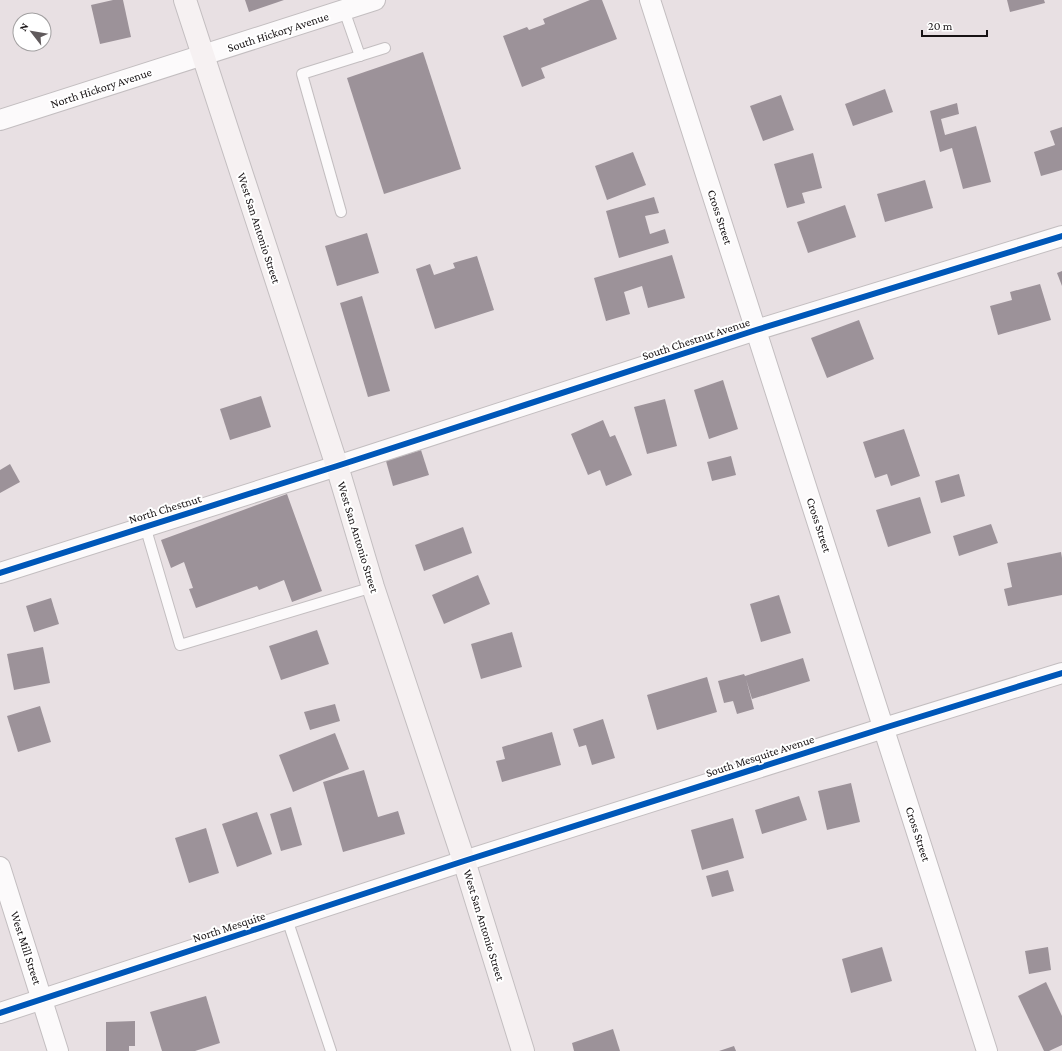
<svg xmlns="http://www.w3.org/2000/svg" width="1062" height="1051" font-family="'Crimson Pro',serif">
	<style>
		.building { fill: #9c9299 }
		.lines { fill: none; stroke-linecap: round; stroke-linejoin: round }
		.lane-casing { stroke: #c3bec0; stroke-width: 12 }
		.street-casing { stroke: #c3bec0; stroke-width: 22 }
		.secondary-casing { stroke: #c3bec0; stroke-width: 24 }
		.lane { stroke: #fcfafb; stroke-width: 10 }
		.street { stroke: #fcfafb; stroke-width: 20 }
		.secondary { stroke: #f6f1f2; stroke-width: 22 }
		.cycleway-casing { stroke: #fff; stroke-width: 8 }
		.cycleway { stroke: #0057b8; stroke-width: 6 }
		.labels { text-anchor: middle; stroke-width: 4; stroke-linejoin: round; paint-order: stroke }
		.street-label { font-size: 12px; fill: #171214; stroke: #fff }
	</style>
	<rect width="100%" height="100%" fill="#e8e0e3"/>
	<g class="building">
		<polygon points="113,0 123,0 131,37 100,44 91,5"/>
		<polygon points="245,0 284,0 249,12"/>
		<polygon points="590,0 602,0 617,39 541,68 545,78 522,87 503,36 527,27 529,30 545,24 543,19"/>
		<polygon points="1007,0 1044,0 1045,3 1010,12"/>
		<polygon points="423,52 461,169 384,194 347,78"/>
		<polygon points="885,89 893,112 853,126 845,104"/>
		<polygon points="781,95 794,130 763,141 750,106"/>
		<polygon points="957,103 959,114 941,119 945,135 976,126 991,182 963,189 952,148 940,152 930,111"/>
		<polygon points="1062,127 1062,170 1041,176 1034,152 1055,145 1050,131"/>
		<polygon points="633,152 646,185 607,200 595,166"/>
		<polygon points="813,153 822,188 802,193 805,203 787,208 774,164"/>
		<polygon points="925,180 933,208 885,222 877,194"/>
		<polygon points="654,197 659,213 645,216 650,234 665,229 669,243 619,258 606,211"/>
		<polygon points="845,205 856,237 808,253 797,222"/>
		<polygon points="367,233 379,273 337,286 325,246"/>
		<polygon points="672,255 685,298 648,308 642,286 624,292 630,314 606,321 594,278"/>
		<polygon points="477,256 494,310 435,329 416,269 430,264 434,275 455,268 453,263"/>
		<polygon points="1062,271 1062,286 1057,273"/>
		<polygon points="1040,284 1051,320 998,335 990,306 1012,300 1010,292"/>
		<polygon points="362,296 390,391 368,397 340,303"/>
		<polygon points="859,320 874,359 827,378 811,338"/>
		<polygon points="723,380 738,429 709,439 694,390"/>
		<polygon points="261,396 271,427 230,440 220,409"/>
		<polygon points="665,399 677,446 647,454 634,407"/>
		<polygon points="603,420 610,437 615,435 632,475 606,486 600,470 588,475 571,434"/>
		<polygon points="904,429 920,476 891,486 887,474 875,478 863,442"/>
		<polygon points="421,450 429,475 393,486 386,461"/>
		<polygon points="731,456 736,475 712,481 707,462"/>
		<polygon points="10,464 20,482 0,493 0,470"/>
		<polygon points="959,474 965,496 941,503 935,481"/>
		<polygon points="287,494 322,591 292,602 284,580 259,590 257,586 196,608 189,589 193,588 184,562 171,568 161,540"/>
		<polygon points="920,497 931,533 888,547 876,510"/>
		<polygon points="991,524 998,543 959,556 953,536"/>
		<polygon points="463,527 472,553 424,571 415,545"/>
		<polygon points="1061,552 1062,558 1062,595 1008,606 1004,589 1012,587 1007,563"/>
		<polygon points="478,575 490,604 444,624 432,595"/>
		<polygon points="779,595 791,633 761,642 750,604"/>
		<polygon points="51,598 59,624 34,632 26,606"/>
		<polygon points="317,630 329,664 281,680 269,646"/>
		<polygon points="512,632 522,667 481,679 471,644"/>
		<polygon points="43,647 50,683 14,690 7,654"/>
		<polygon points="803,658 810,681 752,699 746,679 754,709 737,714 733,701 724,703 718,681 744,674 745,676"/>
		<polygon points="707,677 717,712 657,730 647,695"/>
		<polygon points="335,704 340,721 310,730 304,712"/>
		<polygon points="40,706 51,742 18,752 7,716"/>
		<polygon points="603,719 615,758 592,765 586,745 579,747 573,729"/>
		<polygon points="552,732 561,765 502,782 496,761 505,759 502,747"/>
		<polygon points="335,733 349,769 293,792 279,755"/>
		<polygon points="364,770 378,817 398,811 405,834 343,852 323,782"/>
		<polygon points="851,783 860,822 827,830 818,791"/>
		<polygon points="799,796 807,820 762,834 755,810"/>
		<polygon points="291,807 302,845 281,851 270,814"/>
		<polygon points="257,812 272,854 237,867 222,824"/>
		<polygon points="733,818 744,858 702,870 691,830"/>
		<polygon points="206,828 219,873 189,883 175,838"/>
		<polygon points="728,870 734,891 712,897 706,876"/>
		<polygon points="882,947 892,981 851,993 842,959"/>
		<polygon points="1048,947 1051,970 1029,974 1025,951"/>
		<polygon points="1046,982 1062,1016 1062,1045 1049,1051 1044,1051 1018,996"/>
		<polygon points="206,996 220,1043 195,1051 162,1051 150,1012"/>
		<polygon points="135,1021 135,1046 129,1046 129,1051 106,1051 106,1022"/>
		<polygon points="613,1029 620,1051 574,1051 572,1043"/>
		<polygon points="734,1046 736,1051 719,1051"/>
	</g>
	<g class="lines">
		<g class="lane-casing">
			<g id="lane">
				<polyline points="344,10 360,56"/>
				<polyline points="341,212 302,74 385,48"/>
				<polyline points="145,526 180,645 373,587"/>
				<polyline points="287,919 331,1051"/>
			</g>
		</g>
		<g class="street-casing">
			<g id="street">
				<polyline points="650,0 987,1051"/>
				<polyline points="0,120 375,0"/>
				<polyline points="0,573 337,466 756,330 1062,236"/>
				<polyline points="0,867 58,1051"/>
				<polyline points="0,1013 464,861 884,728 1062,673"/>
			</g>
		</g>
		<g class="secondary-casing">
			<polyline id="secondary" points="185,0 337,466 373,587 464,861 523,1051"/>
		</g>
		<use href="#lane" class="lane"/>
		<use href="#street" class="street"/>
		<use href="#secondary" class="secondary"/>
		<g class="cycleway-casing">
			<g id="cycleway">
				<polyline points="0,573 337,466 756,330 1062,236"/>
				<polyline points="0,1013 464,861 884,728 1062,673"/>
			</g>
		</g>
		<use href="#cycleway" class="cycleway"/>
	</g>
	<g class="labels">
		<g class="street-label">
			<text transform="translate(278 32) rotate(-18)" y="4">South Hickory Avenue</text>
			<text transform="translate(101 88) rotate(-18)" y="4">North Hickory Avenue</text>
			<text transform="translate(720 217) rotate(72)" y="4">Cross Street</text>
			<text transform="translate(259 228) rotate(72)" y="4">West San Antonio Street</text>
			<text transform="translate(696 339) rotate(-18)" y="4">South Chestnut Avenue</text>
			<text transform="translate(165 509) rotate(-17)" y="4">North Chestnut</text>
			<text transform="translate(819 525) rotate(72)" y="4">Cross Street</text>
			<text transform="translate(358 537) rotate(73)" y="4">West San Antonio Street</text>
			<text transform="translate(760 756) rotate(-18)" y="4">South Mesquite Avenue</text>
			<text transform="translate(918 834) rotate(72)" y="4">Cross Street</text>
			<text transform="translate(484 925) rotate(73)" y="4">West San Antonio Street</text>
			<text transform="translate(229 927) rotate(-18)" y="4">North Mesquite</text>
			<text transform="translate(26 948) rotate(72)" y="4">West Mill Street</text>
		</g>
	</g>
	<g transform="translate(32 32) rotate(301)"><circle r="19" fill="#ffffff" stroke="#a2a0a1"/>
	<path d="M0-3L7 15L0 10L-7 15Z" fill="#605a5c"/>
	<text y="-6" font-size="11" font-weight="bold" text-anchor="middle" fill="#171214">N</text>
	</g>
	<path d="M922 30v6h65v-6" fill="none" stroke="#171214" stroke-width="2"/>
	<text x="928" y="30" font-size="12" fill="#171214" stroke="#ffffff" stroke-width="3" paint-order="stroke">20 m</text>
</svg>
